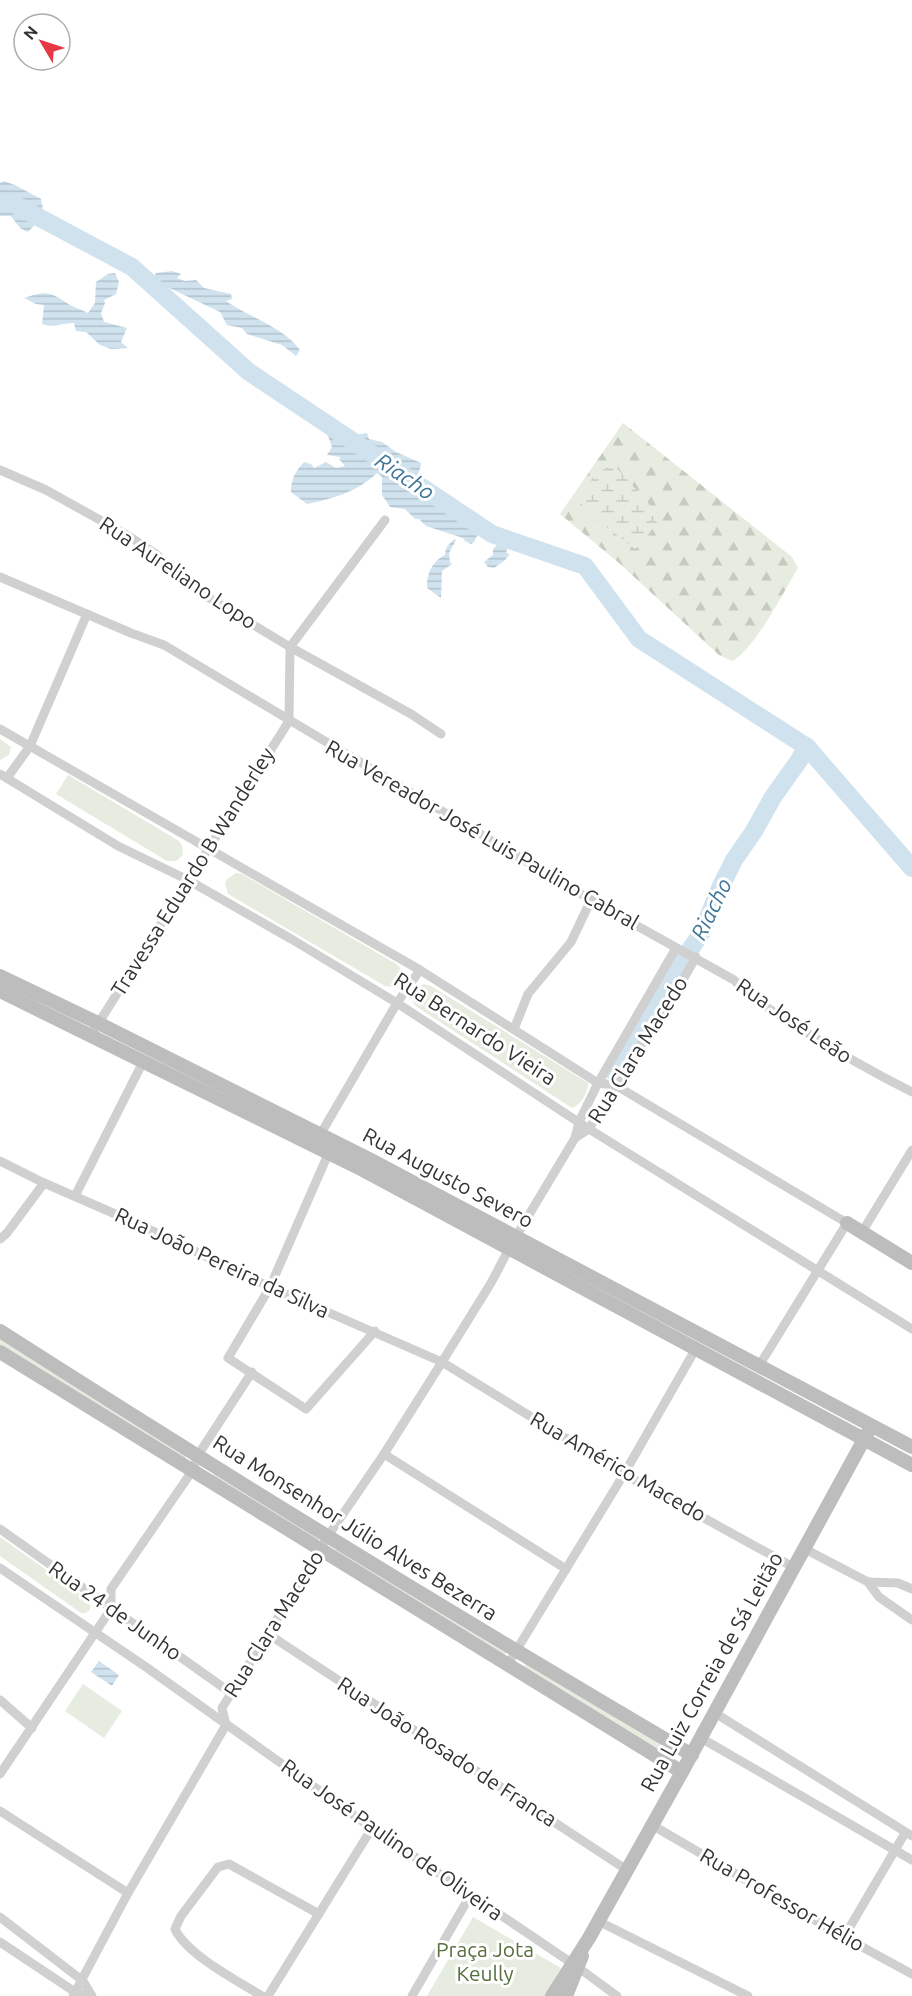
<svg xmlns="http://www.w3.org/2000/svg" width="912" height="1996" font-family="Ubuntu,sans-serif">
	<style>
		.green { fill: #e6ecdf }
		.forest { fill: url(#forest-firs) }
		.wetland { fill: url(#wetland-marsh) }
		.water { fill: url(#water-rules) }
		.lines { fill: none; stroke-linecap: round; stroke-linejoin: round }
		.river { stroke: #cfe2ee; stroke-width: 18 }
		.street { stroke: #d0d0d0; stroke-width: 9 }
		.secondary { stroke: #bdbdbd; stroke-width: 14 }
		.labels { text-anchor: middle; stroke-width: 6; stroke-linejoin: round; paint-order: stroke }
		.street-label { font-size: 21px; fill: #333; stroke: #fff }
		.park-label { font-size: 21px; fill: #56703f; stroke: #fff }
		.water-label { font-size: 22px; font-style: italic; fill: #3f7597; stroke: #fff }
	</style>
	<defs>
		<pattern id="forest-firs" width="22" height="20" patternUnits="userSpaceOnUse" patternTransform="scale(1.5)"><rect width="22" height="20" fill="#e6ecdf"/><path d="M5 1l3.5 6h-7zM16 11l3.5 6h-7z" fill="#c6cbc0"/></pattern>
		<pattern id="wetland-marsh" width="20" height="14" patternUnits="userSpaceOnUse" patternTransform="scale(1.5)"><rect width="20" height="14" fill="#e6ecdf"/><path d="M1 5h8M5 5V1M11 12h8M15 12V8" fill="none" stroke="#c6cbc0"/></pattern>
		<pattern id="water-rules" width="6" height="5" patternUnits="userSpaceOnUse" patternTransform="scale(1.5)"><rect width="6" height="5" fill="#cfe2ee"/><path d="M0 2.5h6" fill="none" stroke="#b2c2cd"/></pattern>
	</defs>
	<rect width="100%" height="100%" fill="#fff"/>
	<g class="green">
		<polygon points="0,739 11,747 9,755 0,760"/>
		<polygon points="68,775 179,841 182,846 183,855 176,861 167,861 56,794"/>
		<polygon points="236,873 242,874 398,965 402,972 400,982 393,987 385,986 228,894 225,884 227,879"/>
		<path d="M424,984L431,986L588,1083C589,1091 580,1106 572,1108L417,1007L414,1004C411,995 416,988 424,984Z"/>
		<polygon points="0,1337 187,1456 184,1458 0,1346"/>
		<polygon points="215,1473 320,1537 316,1540 213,1477"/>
		<polygon points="0,1537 90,1601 90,1610 85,1613 81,1613 0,1556"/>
		<polygon points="337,1547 507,1652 503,1657 334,1552"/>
		<polygon points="528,1662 669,1750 669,1753 665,1756 522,1668"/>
		<polygon points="83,1684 122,1711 104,1738 65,1711"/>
		<polygon points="473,1917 561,1968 545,1996 427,1996"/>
	</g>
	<path class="forest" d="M623,423L792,557L798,568C784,591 754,651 732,661L719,655L619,563L560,514Z"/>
	<path class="wetland" d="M615,466L649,504L657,522L641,545L635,549L583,509L580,499C590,482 594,469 615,466Z"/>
	<g class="water">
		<polygon points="4,181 15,185 41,199 44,215 28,232 20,228 11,216 0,216 0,183"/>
		<path d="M172,271L181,274L177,278L185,281L196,280L204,288L231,294L232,299L226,301C250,318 282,326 300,350L296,356L282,345L247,334L242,328L227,325L220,312L163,285L153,278L156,273Z"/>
		<path d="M115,273L119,282L116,294L104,300L105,303L101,313L104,322L127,328L121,342L128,348L111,349L100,345L86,332L76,331L74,323C62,323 54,328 42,324L44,305L36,304L24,298C48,290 50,292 70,305C75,308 83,310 88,313L95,303L96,282L108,274Z"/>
		<path d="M330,428C335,437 344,437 350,445L355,435L367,433L369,439L382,442L396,452L421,463C421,475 409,482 410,493L426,497L433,488L439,489L437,503L443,505L449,500L461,505L466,525L478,534L474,542L471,544L465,541L463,538L426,526L419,519H415L405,509L390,507L382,495V477L377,473C359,491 332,499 307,504L291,492C291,479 295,472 304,462L311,464L314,468L326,462L336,468L345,466L339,459L341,457L327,455L332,447L326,431Z"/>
		<polygon points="502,533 511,538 506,553 510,554 504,561 494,568 488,567 484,562 493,555 493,549 499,543"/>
		<path d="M454,539L456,540L449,553L450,563L452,564L442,571L441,598L427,588C426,575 432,561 445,555L446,548Z"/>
		<polygon points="99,1661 119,1675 112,1686 91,1672"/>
	</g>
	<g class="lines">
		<g class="river">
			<polyline points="0,202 12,203 132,267 249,372 492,534 585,566 639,639 807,747 912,868"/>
			<polyline points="614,1072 675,972 702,932 721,886 734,860 754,831 773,797 800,759 806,746"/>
		</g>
		<g class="street">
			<polyline points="0,470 46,490 127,535 156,554 179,576 206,596 290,647 411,714 441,734"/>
			<path d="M0,577L131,633L164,645L591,900L734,980C752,999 774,1012 796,1026C834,1050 872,1072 912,1092"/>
			<polyline points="290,647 385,520"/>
			<polyline points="289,721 290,647"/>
			<polyline points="0,729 420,970 598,1083 615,1085 847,1223 759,1366"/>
			<polyline points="0,774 118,846 188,880 293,940 397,1003 589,1129 912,1329"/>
			<polyline points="7,778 30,746 87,614"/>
			<polyline points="514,1029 528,994 571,942 591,900"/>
			<polyline points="91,1035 289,721"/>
			<polyline points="320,1135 397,1003 420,970"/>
			<polyline points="575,1138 589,1129 615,1085 677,990 696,957"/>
			<polyline points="329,1152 270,1287 228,1358 306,1409 375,1331"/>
			<polyline points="0,1161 44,1183 136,1223 270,1287 442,1362 624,1474 793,1567"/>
			<polyline points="75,1196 144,1060"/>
			<polyline points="862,1232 912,1150"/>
			<polyline points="0,1239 7,1233 44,1183"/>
			<polyline points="384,1454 566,1569"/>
			<polyline points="0,1529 231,1693"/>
			<polyline points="803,1548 868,1582 879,1597 912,1620"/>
			<polyline points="0,1568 146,1667 372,1828 579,1968 617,1996"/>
			<polyline points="868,1582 898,1583 912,1589"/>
			<polyline points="268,1634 627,1870"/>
			<polyline points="508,1664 624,1474 695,1350"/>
			<polyline points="0,1700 32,1728"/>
			<polyline points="715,1713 912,1836"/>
			<polyline points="701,1738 912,1860"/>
			<polyline points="0,1774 111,1609 111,1589 186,1480 193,1469 198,1455 252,1372"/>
			<polyline points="0,1811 128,1893"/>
			<polyline points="652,1825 844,1937 912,1974"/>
			<polyline points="0,1917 83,1981 92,1996"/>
			<polyline points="598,1921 748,1996"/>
			<polyline points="844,1937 905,1833"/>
			<polyline points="0,1942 75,1992 88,1996"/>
			<polyline points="73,1996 128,1893 226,1725 222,1708 328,1536 384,1454 442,1362 491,1283 512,1243 575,1138 579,1122 598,1083 676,948"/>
			<path d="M262,1996C238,1981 187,1955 175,1929L181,1916L218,1867L229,1864L319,1914"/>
			<polyline points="268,1996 372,1828"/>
			<polyline points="412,1996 471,1894"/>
		</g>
		<g class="secondary">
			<polyline points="0,976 98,1023 369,1159 912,1447"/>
			<polyline points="0,991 363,1170 912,1465"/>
			<polyline points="847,1223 912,1263"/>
			<path d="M0,1331C228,1477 459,1618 692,1755"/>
			<polyline points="0,1352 682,1772"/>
			<polyline points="552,1996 589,1938 682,1772 868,1432"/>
			<polyline points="566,1996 582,1956"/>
		</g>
	</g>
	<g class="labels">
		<g class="street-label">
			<text transform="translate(178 573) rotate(34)" y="7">Rua Aureliano Lopo</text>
			<text transform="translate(482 835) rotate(30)" y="7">Rua Vereador José Luis Paulino Cabral</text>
			<text transform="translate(193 872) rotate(-58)" y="7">Travessa Eduardo B Wanderley</text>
			<text transform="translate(794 1021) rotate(34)" y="7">Rua José Leão</text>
			<text transform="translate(475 1029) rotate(33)" y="7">Rua Bernardo Vieira</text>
			<text transform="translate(638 1050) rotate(-58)" y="7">Rua Clara Macedo</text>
			<text transform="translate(448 1178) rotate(28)" y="7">Rua Augusto Severo</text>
			<text transform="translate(222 1263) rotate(25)" y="7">Rua João Pereira da Silva</text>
			<text transform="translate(618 1467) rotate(30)" y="7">Rua Américo Macedo</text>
			<text transform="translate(355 1528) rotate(32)" y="7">Rua Monsenhor Júlio Alves Bezerra</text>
			<text transform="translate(115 1611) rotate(35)" y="7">Rua 24 de Junho</text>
			<text transform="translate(274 1624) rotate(-58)" y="7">Rua Clara Macedo</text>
			<text transform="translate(712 1672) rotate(-61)" y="7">Rua Luiz Correia de Sá Leitão</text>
			<text transform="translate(447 1752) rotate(33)" y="7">Rua João Rosado de Franca</text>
			<text transform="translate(392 1840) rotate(35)" y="7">Rua José Paulino de Oliveira</text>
			<text transform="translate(782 1900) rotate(30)" y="7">Rua Professor Hélio</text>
		</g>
		<g class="park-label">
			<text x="485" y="1957">Praça Jota<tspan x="485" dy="24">Keully</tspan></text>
		</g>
		<g class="water-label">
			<text transform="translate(405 476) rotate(34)" y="8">Riacho</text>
			<text transform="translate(711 909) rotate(-64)" y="8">Riacho</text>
		</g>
	</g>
	<g transform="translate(42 42) rotate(309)"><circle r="28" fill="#ffffff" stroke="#adadad" stroke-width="1.5"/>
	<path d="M0-4.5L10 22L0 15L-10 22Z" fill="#e63946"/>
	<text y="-9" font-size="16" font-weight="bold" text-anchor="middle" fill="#333333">N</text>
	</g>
</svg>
